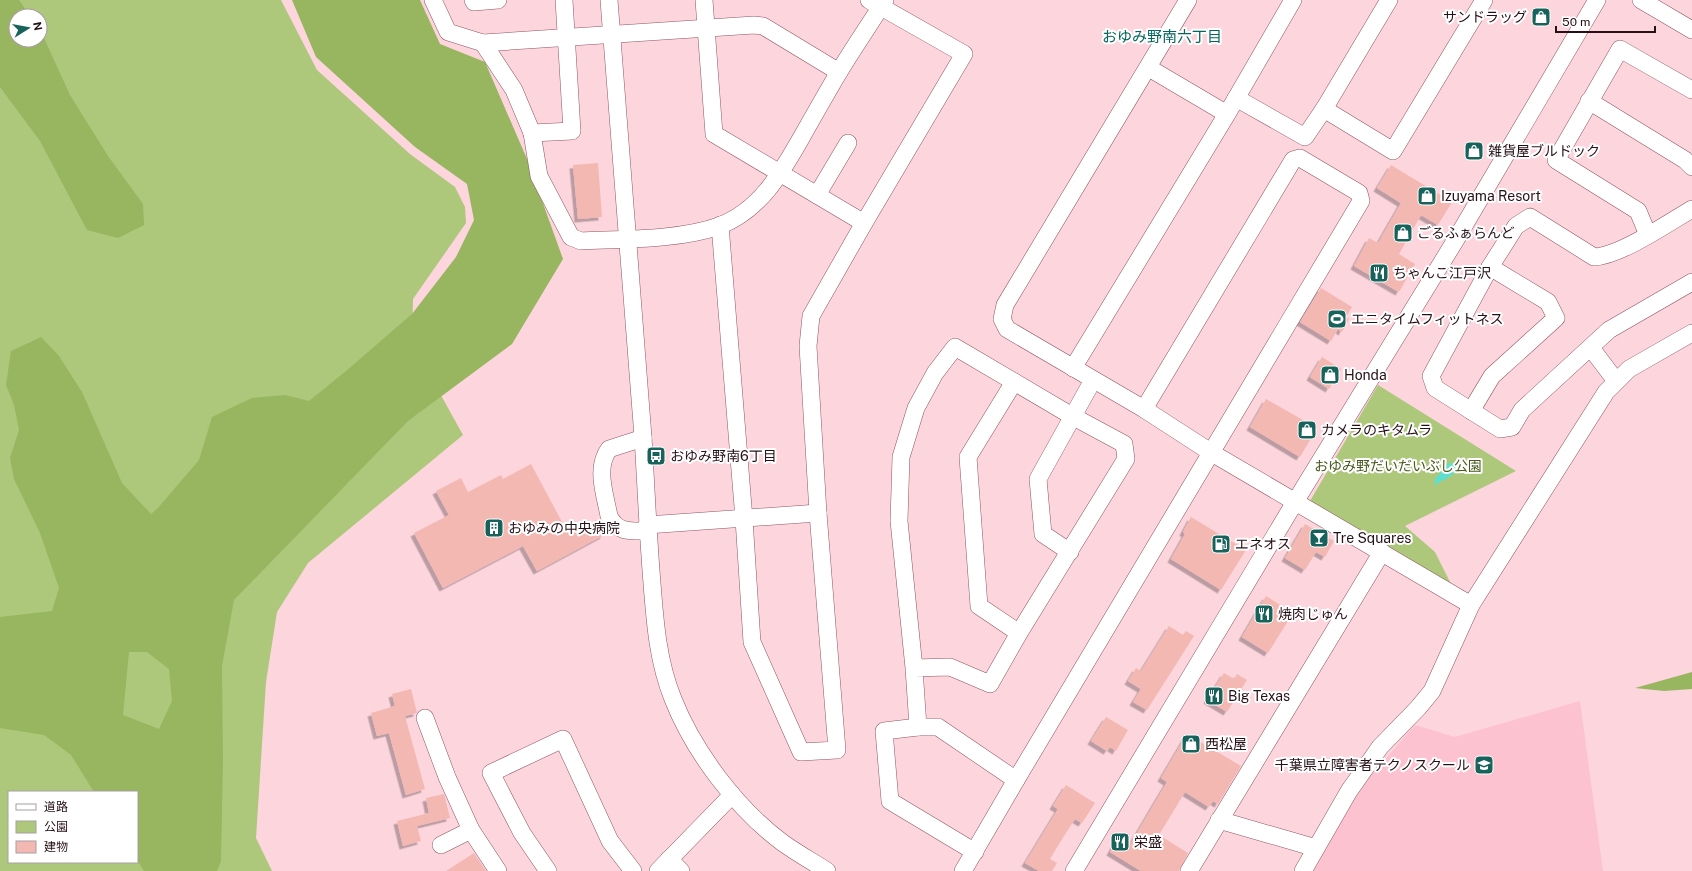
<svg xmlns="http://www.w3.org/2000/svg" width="1692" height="871" font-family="'Public Sans','Noto Sans JP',sans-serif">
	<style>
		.built { fill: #fdc2cf }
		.green { fill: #adc87b; fill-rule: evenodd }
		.forest { fill: #98b560; fill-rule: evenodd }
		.water { fill: #5ddfd0 }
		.building { fill: #f4b8b3; filter: url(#shadow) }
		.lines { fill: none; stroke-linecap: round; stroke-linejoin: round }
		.minor-casing { stroke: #8e5563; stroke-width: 18 }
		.minor { stroke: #fff; stroke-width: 17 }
		.labels { text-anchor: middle; stroke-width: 4; stroke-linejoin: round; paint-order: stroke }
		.poi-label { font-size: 14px; fill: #260f15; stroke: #fff; text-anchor: start }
		.park-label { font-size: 14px; fill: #46591c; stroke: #fff }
		.neighbourhood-label { font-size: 15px; fill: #03655d; stroke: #fff }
	</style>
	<defs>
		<filter id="shadow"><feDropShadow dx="-3.5" dy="3.5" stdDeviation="0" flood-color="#0004"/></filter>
	</defs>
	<rect width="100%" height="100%" fill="#fdd5dd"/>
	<polygon class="built" points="1580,701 1603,871 1310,871 1355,794 1415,725 1455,737"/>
	<g class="green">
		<path d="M0,0H281L317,70L410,154L455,187L465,207L466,223L413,299L412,343L463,435L308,563L277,612L266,682L256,838L272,871H0ZM16,16H40V40H16ZM9,792H137V862H9Z"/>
		<polygon points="1378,385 1516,471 1405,526 1435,552 1452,586 1310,501"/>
	</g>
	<g class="forest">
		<polygon points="0,0 19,0 30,16 16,16 16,40 40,40 40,31 44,38 70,95 108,156 143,204 144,225 118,238 87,230 40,141 0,87"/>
		<path d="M292,0H420L440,44L485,62L527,159L563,259L512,344L408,421L234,600L222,666L223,761L221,861L217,871H144L137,860V792H94L71,755L44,735L0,728V617L52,611L59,588L40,533L14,479L10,458L19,430L14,405L6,385L11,351L41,337L59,356L82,392L122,483L151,514L157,509L199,460L212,417L252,398L285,395L309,401L346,371L412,314L456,257L474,220L467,184L415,147L316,57ZM129,652H147L169,669L172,701L159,729L123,715Z"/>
		<polygon points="1692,672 1692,689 1664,691 1635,688"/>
	</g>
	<path class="water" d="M1450,462L1456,467C1453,480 1444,477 1435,486V479Z"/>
	<g class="building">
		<polygon points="598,163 602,217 578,219 573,165"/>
		<polygon points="1391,165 1452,202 1438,225 1421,215 1399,254 1415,264 1399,292 1354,266 1369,238 1378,243 1401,203 1377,188"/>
		<polygon points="1321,288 1352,307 1346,317 1349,319 1342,332 1338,329 1331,341 1300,322"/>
		<polygon points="1322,357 1341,369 1329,389 1310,377"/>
		<polygon points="1266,399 1317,428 1300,457 1250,427"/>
		<polygon points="531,464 569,535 596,520 604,535 537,571 523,546 443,588 414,533 449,515 436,491 461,478 468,492 501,475 503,479"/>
		<polygon points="1191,517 1246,550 1221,590 1171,559 1185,534 1183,532"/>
		<polygon points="1305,524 1334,541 1325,557 1316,552 1305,570 1285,558"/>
		<polygon points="1266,596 1293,613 1268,653 1242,637"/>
		<polygon points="1169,626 1183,635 1186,631 1194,636 1147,710 1133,702 1141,689 1128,681 1136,668 1141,671"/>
		<polygon points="1224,673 1234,679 1237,674 1247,680 1227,712 1207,700"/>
		<polygon points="411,689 417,713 405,716 425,789 406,795 389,733 377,736 371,713 395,706 392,694"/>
		<polygon points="1106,717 1128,730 1116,751 1110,747 1107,751 1091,741"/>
		<polygon points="1187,734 1241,766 1218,804 1213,801 1209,807 1185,792 1159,835 1188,853 1179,871 1141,871 1110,852 1119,836 1131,843 1167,782 1161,778"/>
		<polygon points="1066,785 1095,803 1082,823 1075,819 1064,836 1050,859 1057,863 1052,871 1039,871 1025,863 1058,809 1053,806"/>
		<polygon points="444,794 450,818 417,826 421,841 403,846 397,821 429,813 426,798"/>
		<polygon points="474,853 486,871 446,871"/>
	</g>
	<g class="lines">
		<g class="minor-casing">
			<g id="minor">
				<polyline points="433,0 448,32 483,43 754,25 763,26 839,72"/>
				<polyline points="473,0 474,2 498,0"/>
				<path d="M609,0C619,146 633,291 643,437C646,486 648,535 652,583C655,623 658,662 673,699C694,752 737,809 783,843C797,853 813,862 827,871"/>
				<polyline points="704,0 714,134 864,223"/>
				<polyline points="1188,0 1005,305 1002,319 1007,329 1144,409 1212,453 1471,605"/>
				<polyline points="1641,0 1692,30"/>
				<path d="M483,43L514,90L532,133L539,176L571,237L581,241C622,239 680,240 719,226C759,211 780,175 800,140C813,117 826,94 839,72C854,47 870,24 885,0"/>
				<polyline points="1149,68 1227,114"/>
				<polyline points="1236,98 1305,137 1324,109 1389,0"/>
				<polyline points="1589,101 1685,160 1692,167"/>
				<polyline points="1324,109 1393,151 1484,0"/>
				<polyline points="532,133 572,131 564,0"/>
				<polyline points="817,195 848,143"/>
				<path d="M1692,209C1668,223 1620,256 1594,257L1530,217L1516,226L1490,267L1431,376L1435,388L1500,429L1512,427L1522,410L1609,330L1692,282"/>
				<polyline points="720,225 744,519 752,642 801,752 837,750 818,513 808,346 811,316 864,223 964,54 869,0"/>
				<polyline points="1648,235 1638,211 1556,160 1620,49 1692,90"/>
				<polyline points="1591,348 1616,381"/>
				<polyline points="1073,368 1227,114 1293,0"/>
				<polyline points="1014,382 968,457 979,606 1019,633"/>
				<polyline points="1471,411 1492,376 1556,318 1548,302 1490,267"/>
				<path d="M643,438L609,449C595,468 605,494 609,516C617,533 631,531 648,531"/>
				<polyline points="647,525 818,513"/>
				<polyline points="1070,552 1043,534 1038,479 1093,380"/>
				<polyline points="914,668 950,667 990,684 1019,633 1126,459 1124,444 1072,416 955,347 935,373 916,408 901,457 899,521 914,668 918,727 938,727 1016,780"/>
				<polyline points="425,718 447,777 471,830 498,871"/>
				<polyline points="918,727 884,731 890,801 975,852"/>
				<polyline points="1219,820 1316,848"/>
				<polyline points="441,845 471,830"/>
				<polyline points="669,859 681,871"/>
				<polyline points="548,871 522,833 491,773 563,739 610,841 633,871"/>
				<polyline points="658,871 732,795"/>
				<polyline points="963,871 1016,780 1361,201 1359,193 1300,158 1293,160 1144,409"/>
				<polyline points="1074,871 1295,502 1455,241 1597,0"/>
				<polyline points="1189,871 1382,552"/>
				<polyline points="1303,871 1349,791 1380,747 1418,708 1432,691 1471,605 1606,392 1629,369 1692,333"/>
			</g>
		</g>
		<use href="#minor" class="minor"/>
	</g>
	<defs>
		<g id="shop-square" transform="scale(1)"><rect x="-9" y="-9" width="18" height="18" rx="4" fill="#17625a" stroke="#fff"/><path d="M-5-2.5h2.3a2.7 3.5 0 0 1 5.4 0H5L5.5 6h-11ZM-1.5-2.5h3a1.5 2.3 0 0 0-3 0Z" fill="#fff"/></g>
		<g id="restaurant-square" transform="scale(1)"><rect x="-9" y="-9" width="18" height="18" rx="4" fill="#17625a" stroke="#fff"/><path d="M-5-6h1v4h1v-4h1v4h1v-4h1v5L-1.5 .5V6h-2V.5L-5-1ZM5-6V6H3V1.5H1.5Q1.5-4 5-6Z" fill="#fff"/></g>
		<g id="stadium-square" transform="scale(1)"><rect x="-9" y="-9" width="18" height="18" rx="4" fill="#17625a" stroke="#fff"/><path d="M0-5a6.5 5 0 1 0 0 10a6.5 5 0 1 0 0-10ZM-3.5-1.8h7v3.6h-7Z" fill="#fff"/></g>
		<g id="bus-square" transform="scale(1)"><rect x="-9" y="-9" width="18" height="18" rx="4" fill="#17625a" stroke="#fff"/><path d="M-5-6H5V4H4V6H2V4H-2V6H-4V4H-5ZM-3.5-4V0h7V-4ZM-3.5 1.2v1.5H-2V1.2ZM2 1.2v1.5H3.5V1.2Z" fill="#fff"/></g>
		<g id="building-square" transform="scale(1)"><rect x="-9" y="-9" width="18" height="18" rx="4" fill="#17625a" stroke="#fff"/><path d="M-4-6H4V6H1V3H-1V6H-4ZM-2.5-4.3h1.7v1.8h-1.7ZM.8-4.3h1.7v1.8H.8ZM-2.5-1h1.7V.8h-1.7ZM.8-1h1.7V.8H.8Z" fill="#fff"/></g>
		<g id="bar-square" transform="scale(1)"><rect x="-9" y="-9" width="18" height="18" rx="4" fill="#17625a" stroke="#fff"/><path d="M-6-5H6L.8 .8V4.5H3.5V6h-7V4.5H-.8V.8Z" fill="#fff"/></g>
		<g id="fuel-square" transform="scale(1)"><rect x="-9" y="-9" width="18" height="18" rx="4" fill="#17625a" stroke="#fff"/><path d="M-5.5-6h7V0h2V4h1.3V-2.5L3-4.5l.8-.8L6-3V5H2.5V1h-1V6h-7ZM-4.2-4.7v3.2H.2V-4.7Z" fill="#fff"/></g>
		<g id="university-square" transform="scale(1)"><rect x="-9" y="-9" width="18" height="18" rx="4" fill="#17625a" stroke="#fff"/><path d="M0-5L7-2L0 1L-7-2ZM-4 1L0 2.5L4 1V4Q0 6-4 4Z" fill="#fff"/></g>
	</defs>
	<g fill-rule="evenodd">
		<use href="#shop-square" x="1541" y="17"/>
		<use href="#shop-square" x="1474" y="151"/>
		<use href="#shop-square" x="1427" y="196"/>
		<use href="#shop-square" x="1403" y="233"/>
		<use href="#restaurant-square" x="1379" y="273"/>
		<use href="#stadium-square" x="1337" y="319"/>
		<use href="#shop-square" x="1330" y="375"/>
		<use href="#shop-square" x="1307" y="430"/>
		<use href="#bus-square" x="656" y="456"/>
		<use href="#building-square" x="494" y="528"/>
		<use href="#bar-square" x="1319" y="538"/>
		<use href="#fuel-square" x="1221" y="544"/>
		<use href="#restaurant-square" x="1264" y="614"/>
		<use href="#restaurant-square" x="1214" y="696"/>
		<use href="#shop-square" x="1191" y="744"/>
		<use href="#university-square" x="1484" y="765"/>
		<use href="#restaurant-square" x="1120" y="842"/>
	</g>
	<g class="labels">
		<g class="poi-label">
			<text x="1527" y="22" text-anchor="end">サンドラッグ</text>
			<text x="1488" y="156">雑貨屋ブルドック</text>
			<text x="1441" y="201">Izuyama Resort</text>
			<text x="1417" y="238">ごるふぁらんど</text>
			<text x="1393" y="278">ちゃんこ江戸沢</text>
			<text x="1351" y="324">エニタイムフィットネス</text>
			<text x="1344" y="380">Honda</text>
			<text x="1321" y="435">カメラのキタムラ</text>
			<text x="670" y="461">おゆみ野南6丁目</text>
			<text x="508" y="533">おゆみの中央病院</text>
			<text x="1333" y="543">Tre Squares</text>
			<text x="1235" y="549">エネオス</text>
			<text x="1278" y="619">焼肉じゅん</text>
			<text x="1228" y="701">Big Texas</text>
			<text x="1205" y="749">西松屋</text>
			<text x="1470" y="770" text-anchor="end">千葉県立障害者テクノスクール</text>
			<text x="1134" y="847">栄盛</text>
		</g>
		<g class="park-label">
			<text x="1398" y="471">おゆみ野だいだいぶし公園</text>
		</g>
		<g class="neighbourhood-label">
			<text x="1162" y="42">おゆみ野南六丁目</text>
		</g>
	</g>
	<rect x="8" y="791" width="130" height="72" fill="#ffffff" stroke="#a89fa1"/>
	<rect x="16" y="804" width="20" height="6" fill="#ffffff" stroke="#a89fa1"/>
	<text x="44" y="811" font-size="12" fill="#260f15">道路</text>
	<rect x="16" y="821" width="20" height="12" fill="#adc87b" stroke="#a89fa1"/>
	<text x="44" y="831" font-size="12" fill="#260f15">公園</text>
	<rect x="16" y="841" width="20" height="12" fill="#f4b8b3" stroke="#a89fa1"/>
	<text x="44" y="851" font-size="12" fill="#260f15">建物</text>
	<g transform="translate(28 28) rotate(79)"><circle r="19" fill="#ffffff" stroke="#a89fa1"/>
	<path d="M0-3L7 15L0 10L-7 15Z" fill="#17625a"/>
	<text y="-6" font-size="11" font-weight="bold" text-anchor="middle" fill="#260f15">N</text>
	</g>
	<path d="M1556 26v6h99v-6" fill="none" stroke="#260f15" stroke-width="2"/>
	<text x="1562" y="26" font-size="12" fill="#260f15" stroke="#ffffff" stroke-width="3" paint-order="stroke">50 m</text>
</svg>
